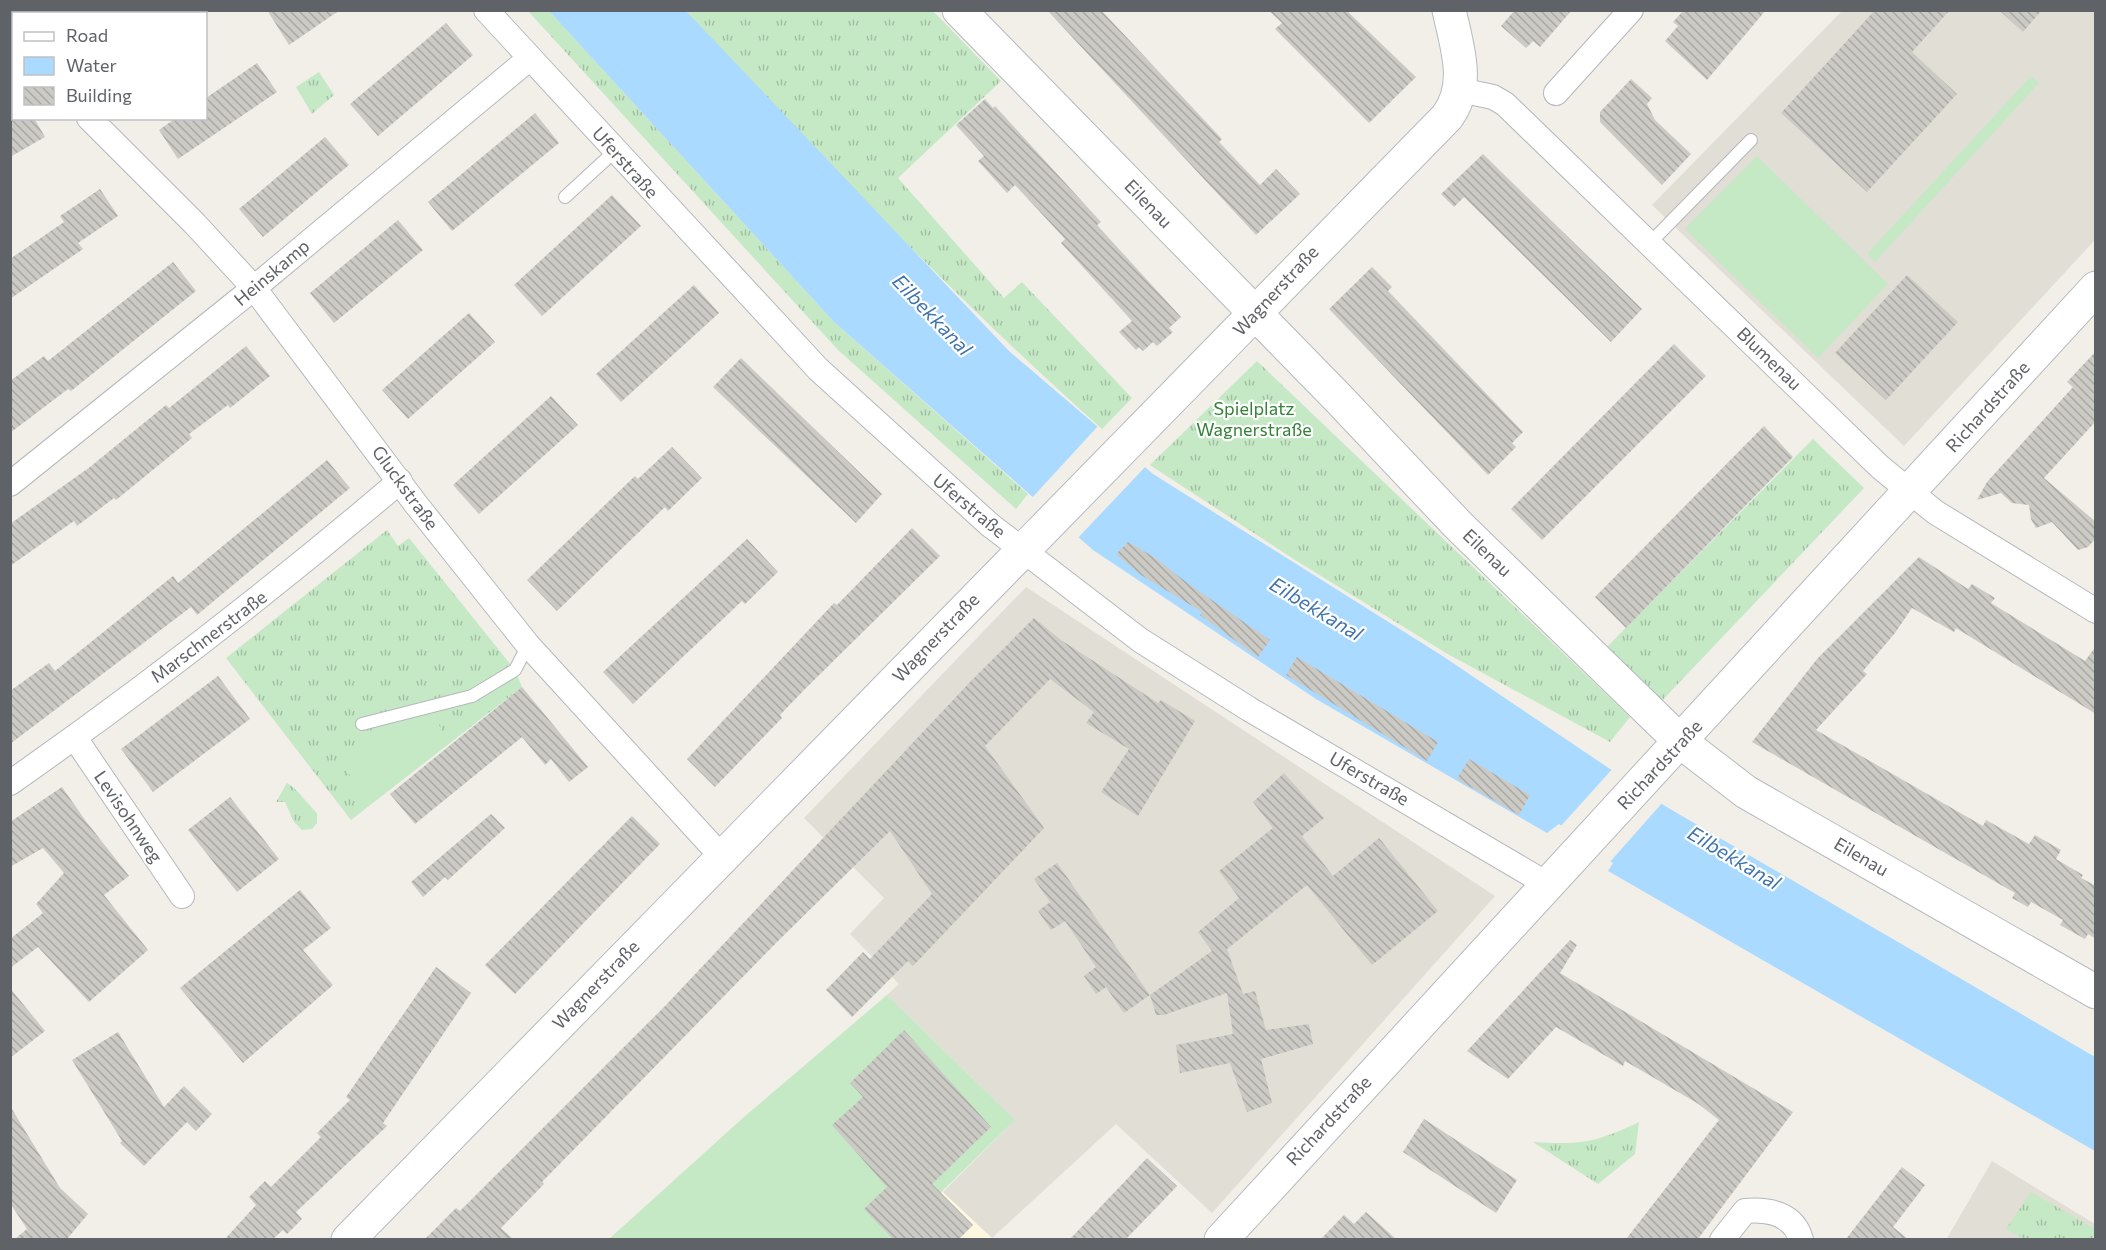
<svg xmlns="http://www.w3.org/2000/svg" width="2106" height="1250" font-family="Commissioner,sans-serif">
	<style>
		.commercial { fill: #fef7e0 }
		.education { fill: #e1ded6 }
		.grass { fill: url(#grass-tufts) }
		.garden { fill: #c5e8c5 }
		.water { fill: #aadaff }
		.pier { fill: #f1efe8 }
		.building { fill: url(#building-back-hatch) }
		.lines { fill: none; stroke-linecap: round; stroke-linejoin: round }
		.lane-casing { stroke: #b5b8bc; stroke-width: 14 }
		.street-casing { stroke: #b5b8bc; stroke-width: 26 }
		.secondary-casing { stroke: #b6babf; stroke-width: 35 }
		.lane { stroke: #fff; stroke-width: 12 }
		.street { stroke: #fff; stroke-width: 24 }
		.secondary { stroke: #fff; stroke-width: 33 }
		.labels { text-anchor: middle; stroke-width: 4.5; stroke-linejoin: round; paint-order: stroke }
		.street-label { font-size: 18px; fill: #5f6368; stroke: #fff }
		.park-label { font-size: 18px; fill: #348238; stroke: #fff }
		.water-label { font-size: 20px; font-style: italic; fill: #4174aa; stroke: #fff }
	</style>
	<defs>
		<pattern id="grass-tufts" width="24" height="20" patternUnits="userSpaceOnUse" patternTransform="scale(1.5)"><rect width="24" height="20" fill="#c5e8c5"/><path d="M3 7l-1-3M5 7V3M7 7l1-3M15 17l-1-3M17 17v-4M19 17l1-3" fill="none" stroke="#a3c0a4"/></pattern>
		<pattern id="building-back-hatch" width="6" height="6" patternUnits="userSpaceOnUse" patternTransform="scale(1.5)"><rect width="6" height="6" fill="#cccac5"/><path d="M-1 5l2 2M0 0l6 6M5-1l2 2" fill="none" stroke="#a9a8a4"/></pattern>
	</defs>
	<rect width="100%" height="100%" fill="#f1efe8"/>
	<polygon class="commercial" points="943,1192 994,1239 893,1240"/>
	<g class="education">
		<polygon points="1842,11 2095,11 2095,240 1904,446 1652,205"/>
		<polygon points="1026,587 1495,896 1212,1213 1116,1124 992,1238 943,1192 1015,1120 887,995 899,984 850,934 884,898 804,818"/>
		<polygon points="1992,1161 2095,1224 2095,1239 1946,1240"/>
	</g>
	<g class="grass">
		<polygon points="528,11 549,11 834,322 1028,494 1016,509 838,350"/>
		<path d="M686,11H933L1001,81L898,178L1004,298L1022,282L1132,398L1102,429C955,298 819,156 686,11Z"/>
		<polygon points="319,72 334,95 312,114 296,87"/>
		<polygon points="1257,361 1630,717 1610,742 1446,653 1292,558 1150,465"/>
		<polygon points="1813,439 1864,488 1654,709 1600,654"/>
		<polygon points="387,530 398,546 409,538 515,670 522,687 351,820 226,658"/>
		<path d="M287,783C298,789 307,804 317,813V823L312,829L302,830L294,822L285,802H276Z"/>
		<path d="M1639,1122L1635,1154L1598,1184L1533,1142C1581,1145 1595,1143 1639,1122Z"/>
		<polygon points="2031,1192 2095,1229 2095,1239 2024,1239 2006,1229"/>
	</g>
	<g class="garden">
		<polygon points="2031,76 2039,83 1875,262 1867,254"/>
		<polygon points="1757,156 1888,284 1818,358 1685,229"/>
		<path d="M421,713C440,720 448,732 438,751L371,802L342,765L399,720Z"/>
		<polygon points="887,995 1015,1120 893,1239 608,1240 744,1117"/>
	</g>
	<polygon class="water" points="549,11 686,11 1009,351 1153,474 1441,655 1665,806 2095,1057 2095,1151 1608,871 1613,863 1559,824 1547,833 1316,699 1093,550 834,322"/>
	<g class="pier">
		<polygon points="1098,426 1147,465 1076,540 1030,500"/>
		<polygon points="1615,766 1663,802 1609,863 1560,827"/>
	</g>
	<g class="building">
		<polygon points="267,10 340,10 289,45"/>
		<polygon points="1047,10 1101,10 1222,139 1219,142 1260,185 1276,169 1300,194 1256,235"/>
		<polygon points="1268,10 1346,10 1416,77 1369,123 1275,29 1282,23"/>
		<polygon points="1515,10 1572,10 1540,47 1533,41 1526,48 1501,26"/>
		<polygon points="1684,10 1766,10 1707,80 1665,41 1678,26 1673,22"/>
		<polygon points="1875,10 1950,10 1912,52 1957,94 1867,192 1781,113"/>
		<polygon points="1999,10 2042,10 2023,32"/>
		<polygon points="446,23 473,55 378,136 350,104"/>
		<polygon points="257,63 277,92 178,159 159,130 176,118 206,118 206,98"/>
		<polygon points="1631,79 1652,98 1647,104 1655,120 1691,154 1662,185 1600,122 1600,112"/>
		<polygon points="985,99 993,108 995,106 1101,222 1097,225 1181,317 1169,328 1173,332 1157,346 1153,342 1143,351 1139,347 1136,350 1119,332 1132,321 1061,243 1065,239 1015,185 1007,193 978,161 984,156 956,125"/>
		<polygon points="535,113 559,143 452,231 428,202"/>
		<polygon points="10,118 34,118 45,137 10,157"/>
		<polygon points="325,137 349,165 263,237 239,209"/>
		<polygon points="1483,154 1642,309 1611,342 1464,197 1454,207 1441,194"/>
		<polygon points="100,189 118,216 78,243 83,249 10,299 10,259 64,222 60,216"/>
		<polygon points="612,195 641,226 542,316 514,285"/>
		<polygon points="398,220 423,250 334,323 310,293"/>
		<polygon points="173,262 196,291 71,391 68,389 10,433 10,381 44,356 48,361"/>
		<polygon points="1372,267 1392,287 1388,291 1523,432 1512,443 1516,447 1488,475 1329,309"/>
		<polygon points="1907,275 1958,322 1886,400 1835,353"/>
		<polygon points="694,285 719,313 621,402 596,374"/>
		<polygon points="469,313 495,342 408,419 382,390"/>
		<polygon points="1674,344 1706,376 1542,540 1511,509"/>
		<polygon points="246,346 270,376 230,408 228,405 189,434 192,438 116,500 114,498 77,526 74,521 10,566 10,524 90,467 166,405 169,408"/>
		<polygon points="2096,351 2096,421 2044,478 2096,522 2096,538 2088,547 2078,550 2052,522 2036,528 2031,519 2029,505 2012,503 2001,493 1977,500 1987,482 2073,387 2067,382"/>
		<polygon points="741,358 882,494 856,523 713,387"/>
		<polygon points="551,396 578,425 479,514 453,485"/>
		<polygon points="1764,426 1793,457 1626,628 1595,597"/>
		<polygon points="672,447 702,478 668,511 665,507 557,611 527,580 635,476 638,479"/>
		<polygon points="327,460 350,488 197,615 191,607 10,744 10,691 49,663 55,671 173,576 178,583"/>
		<polygon points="912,528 940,556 804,690 780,715 782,718 715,787 687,759 834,603 837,605"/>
		<polygon points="747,539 778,572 745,604 742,601 633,704 603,672"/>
		<polygon points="1128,542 1154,557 1190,585 1270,640 1258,657 1200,615 1202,612 1141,575 1116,554"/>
		<polygon points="1919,557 1968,589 1972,584 1995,598 1991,603 2085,661 2096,646 2096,714 1956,628 1954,632 1912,608 1895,633 1863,671 1867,674 1816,730 1983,826 1986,820 2029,844 2035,835 2061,850 2056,859 2083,875 2081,878 2096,886 2096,939 2088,934 2085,939 2060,925 2063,920 2031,902 2028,907 2012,898 2015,893 1752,742 1817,659"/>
		<polygon points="1034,618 1061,640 1158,703 1161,700 1195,721 1138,816 1101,792 1129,749 1086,723 1094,712 1050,679 985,746 1044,828 913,966 908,961 852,1017 826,990 863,952 870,959 932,894 890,831 777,942 542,1182 544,1184 501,1228 513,1239 425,1239 456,1208 460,1211 666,1005 970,682"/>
		<polygon points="1297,657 1438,742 1427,761 1286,675"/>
		<polygon points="218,676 250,719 153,792 121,749"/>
		<polygon points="522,687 588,767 569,782 551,759 545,765 522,737 415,824 390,794"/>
		<polygon points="1469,759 1530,795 1519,815 1457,779"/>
		<polygon points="1284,773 1324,818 1302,836 1333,876 1379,838 1438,911 1372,965 1307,885 1227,949 1243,994 1255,991 1266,1030 1309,1024 1313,1044 1261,1059 1272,1103 1247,1112 1230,1063 1180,1073 1176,1045 1233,1034 1227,993 1164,1015 1156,1015 1150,995 1212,951 1198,932 1239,898 1219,871 1273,828 1253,802"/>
		<polygon points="62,787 85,820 129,876 104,895 148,950 89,1002 38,947 10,968 10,939 43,913 36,904 64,873 43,848 10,867 10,822"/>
		<polygon points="230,797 279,859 237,892 188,830"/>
		<polygon points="491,814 505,828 448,880 445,877 423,897 411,882"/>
		<polygon points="632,816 660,844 515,994 485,965"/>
		<polygon points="1057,863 1150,995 1124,1013 1106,987 1096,994 1084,976 1096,967 1065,921 1051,930 1038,911 1050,902 1034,879"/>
		<polygon points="300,890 331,928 303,950 333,985 243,1063 180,988"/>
		<polygon points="1570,940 1577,945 1560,973 1793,1112 1698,1239 1626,1239 1719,1120 1697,1103 1625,1061 1623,1066 1556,1027 1508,1079 1467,1051"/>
		<polygon points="436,967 471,993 383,1123 387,1126 296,1212 302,1219 287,1234 283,1230 273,1239 225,1239 256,1205 249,1197 265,1181 271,1187 321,1137 317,1133 350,1100 346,1097"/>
		<polygon points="10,988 45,1031 10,1058"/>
		<polygon points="904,1030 991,1127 932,1184 973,1225 959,1239 893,1239 864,1209 887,1187 832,1125 863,1097 850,1083"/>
		<polygon points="118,1032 164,1107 184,1086 212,1114 196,1131 187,1122 144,1166 120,1143 122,1141 72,1060"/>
		<polygon points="10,1106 60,1188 88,1214 67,1239 15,1239 27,1229 10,1203"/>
		<polygon points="1424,1119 1517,1180 1496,1213 1403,1152"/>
		<polygon points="1147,1158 1177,1186 1159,1205 1126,1239 1070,1239"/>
		<polygon points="1902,1167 1925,1185 1893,1227 1908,1239 1846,1239"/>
		<polygon points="1366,1212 1396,1239 1321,1239 1344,1215 1354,1224"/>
	</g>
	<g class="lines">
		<g class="lane-casing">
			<g id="lane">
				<polyline points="565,197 615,151"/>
				<polyline points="1649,244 1751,140"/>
				<polyline points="362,724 472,696 515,670 528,645"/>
			</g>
		</g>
		<g class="street-casing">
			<g id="street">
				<polyline points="486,10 818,369 990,525 1140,640 1249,709 1547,884"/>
				<polyline points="10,42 14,45"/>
				<polyline points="1460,90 1493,97 1505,104 1880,467 1935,512 2096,611"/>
				<polyline points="1556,93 1631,10"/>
				<polyline points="89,118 195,224 254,288 415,503 528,645 722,857"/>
				<polyline points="10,484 254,288 530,58"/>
				<polyline points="75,738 182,896"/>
				<path d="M10,783C147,687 273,589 400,481"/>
				<path d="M1722,1240L1745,1211C1768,1209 1794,1213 1801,1240"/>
			</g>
		</g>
		<g class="secondary-casing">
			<g id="secondary">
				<polyline points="959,10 1339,399 1458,525 1681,742 1746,792 2096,992"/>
				<path d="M348,1240L1447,117C1471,85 1457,47 1449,10"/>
				<polyline points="1221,1240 2096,288"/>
			</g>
		</g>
		<use href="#lane" class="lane"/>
		<use href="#street" class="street"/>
		<use href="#secondary" class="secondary"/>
	</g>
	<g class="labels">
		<g class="street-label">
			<text transform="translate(625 163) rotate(48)" y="6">Uferstraße</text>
			<text transform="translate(1148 204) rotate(46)" y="6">Eilenau</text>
			<text transform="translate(272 273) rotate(-40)" y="6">Heinskamp</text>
			<text transform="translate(1276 291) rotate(-47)" y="6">Wagnerstraße</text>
			<text transform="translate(1769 359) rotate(44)" y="6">Blumenau</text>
			<text transform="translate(1988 407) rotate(-48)" y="6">Richardstraße</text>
			<text transform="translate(405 488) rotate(54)" y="6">Gluckstraße</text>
			<text transform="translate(969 506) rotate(40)" y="6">Uferstraße</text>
			<text transform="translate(1487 553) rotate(44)" y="6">Eilenau</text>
			<text transform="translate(209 637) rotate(-37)" y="6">Marschnerstraße</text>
			<text transform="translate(936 638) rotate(-46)" y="6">Wagnerstraße</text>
			<text transform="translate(1660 765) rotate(-47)" y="6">Richardstraße</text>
			<text transform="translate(1369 779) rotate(30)" y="6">Uferstraße</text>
			<text transform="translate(128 817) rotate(56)" y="6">Levisohnweg</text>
			<text transform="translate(1861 857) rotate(30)" y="6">Eilenau</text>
			<text transform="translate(596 985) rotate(-46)" y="6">Wagnerstraße</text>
			<text transform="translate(1329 1121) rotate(-47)" y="6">Richardstraße</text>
		</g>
		<g class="park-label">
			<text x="1254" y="415">Spielplatz<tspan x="1254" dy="21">Wagnerstraße</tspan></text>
		</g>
		<g class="water-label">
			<text transform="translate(932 315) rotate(46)" y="7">Eilbekkanal</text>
			<text transform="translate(1316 609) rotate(31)" y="7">Eilbekkanal</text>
			<text transform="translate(1734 858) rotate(31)" y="7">Eilbekkanal</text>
		</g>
	</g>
	<rect width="2106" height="1250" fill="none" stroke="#5f6368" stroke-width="24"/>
	<rect x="12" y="12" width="195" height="108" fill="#ffffff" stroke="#bfc1c3" stroke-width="1.5"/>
	<rect x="24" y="32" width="30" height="9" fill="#ffffff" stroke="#bfc1c3" stroke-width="1.5"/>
	<text x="66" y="42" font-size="18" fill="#5f6368">Road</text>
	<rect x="24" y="57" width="30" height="18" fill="#aadaff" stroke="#bfc1c3" stroke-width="1.5"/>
	<text x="66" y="72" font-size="18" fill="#5f6368">Water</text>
	<rect x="24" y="87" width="30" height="18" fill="url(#building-back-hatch)" stroke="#bfc1c3" stroke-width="1.5"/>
	<text x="66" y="102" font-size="18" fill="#5f6368">Building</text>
</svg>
